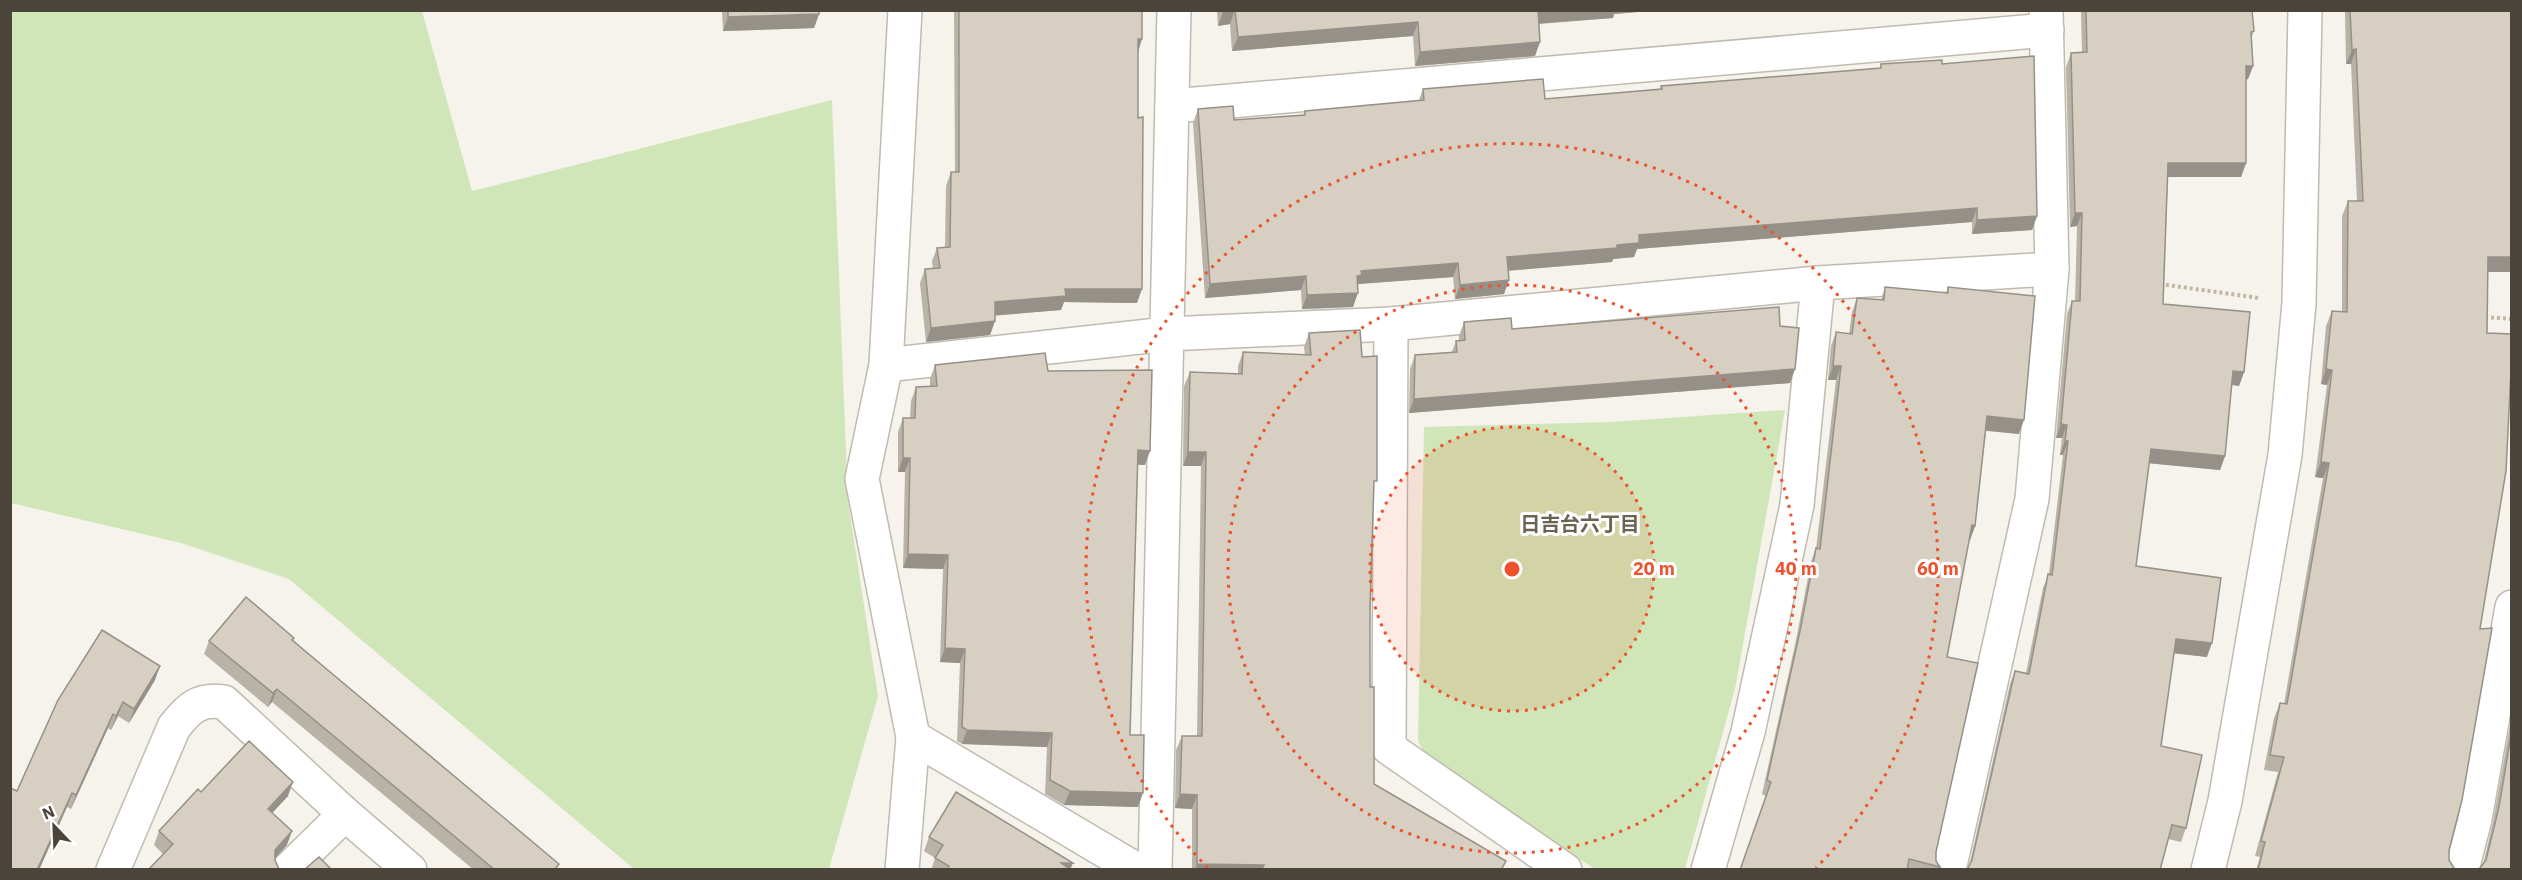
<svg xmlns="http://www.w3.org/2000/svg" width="2522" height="880" font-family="'IBM Plex Sans','Noto Sans JP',sans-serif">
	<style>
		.green { fill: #d0e6b8 }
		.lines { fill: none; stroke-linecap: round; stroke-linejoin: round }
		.minor-casing { stroke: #c0bbaf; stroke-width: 36 }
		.path { stroke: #c1b7a1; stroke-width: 4; stroke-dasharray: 3 3; stroke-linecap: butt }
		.minor { stroke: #fff; stroke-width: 33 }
		.wall { fill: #b8b2a7 }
		.shaded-wall { fill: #969188 }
		.building { fill: #d6cfc2; stroke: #969188; stroke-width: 1.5 }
		.ring { fill: none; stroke: #ee512b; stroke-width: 3; stroke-dasharray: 3 6 }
		.labels { text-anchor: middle; stroke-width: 6; stroke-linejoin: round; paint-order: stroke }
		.neighbourhood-label { font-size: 20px; font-weight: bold; fill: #6c6252; stroke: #fff }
		.centre { fill: #ee512b; stroke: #fff; stroke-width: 3 }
		.ring-label { font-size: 18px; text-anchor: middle; font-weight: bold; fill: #ee512b; stroke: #fff; stroke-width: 6; stroke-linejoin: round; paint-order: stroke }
	</style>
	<rect width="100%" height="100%" fill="#f5f3ec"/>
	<g class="green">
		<polygon points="11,11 422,11 472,191 832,100 848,501 878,696 829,869 634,869 289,579 181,543 11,503"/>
		<polygon points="1785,410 1735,689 1685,869 1595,869 1428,762 1418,741 1424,427 1611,422"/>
	</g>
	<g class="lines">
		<g class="minor-casing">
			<g id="minor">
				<polyline points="1172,106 2047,30"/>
				<polyline points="1391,324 1389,748 1565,870"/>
				<polyline points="886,365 1167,334 1391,324 1818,283 2052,269"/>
				<polyline points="913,737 1137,870"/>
				<path d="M113,870L174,727C189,708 199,698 224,702L345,814L410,870"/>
				<polyline points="288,870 345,814"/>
				<polyline points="902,870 913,737 862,479 886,365 905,10"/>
				<polyline points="1155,870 1174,10"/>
				<polyline points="1708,870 1748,732 1797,505 1818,283"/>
				<polyline points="1949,870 2032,499 2052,269 2046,10"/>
				<polyline points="2208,870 2225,801 2285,455 2299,303 2305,10"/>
				<polyline points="2462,870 2475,819 2512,607"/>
			</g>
		</g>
		<g class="path">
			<polyline points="2160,284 2259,298"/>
			<polyline points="2485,317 2512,319"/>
		</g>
		<use href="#minor" class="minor"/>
	</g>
	<g class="wall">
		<polygon points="722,10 819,10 819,14 814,28 723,31"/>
		<polygon points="954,10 1142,10 1138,50 1137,303 1064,302 1061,310 995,315 995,321 990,335 926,342 920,283 925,269 933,269 932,261 937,248 945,247 946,186 951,172 955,172"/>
		<polygon points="1217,10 1661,10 1614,14 1613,18 1539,24 1535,56 1415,66 1413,36 1232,51 1230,24 1218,26"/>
		<polygon points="2081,10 2252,10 2254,31 2251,39 2253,66 2248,79 2246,80 2246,163 2241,177 2168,177 2163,304 2244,372 2239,386 2231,385 2225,456 2220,470 2149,463 2136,566 2207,657 2174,653 2161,746 2186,828 2181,842 2168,839 1969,867 2010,684 2015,671 2026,673 2043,588 2049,574 2063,455 2060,455 2062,438 2056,438 2067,314 2072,301 2075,301 2077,226 2070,227 2066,67 2071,53 2082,53"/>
		<polygon points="2345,10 2511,10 2511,272 2488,272 2480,629 2449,850 2449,860 2454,868 2456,870 2256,870 2260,857 2255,856 2278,772 2264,770 2274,718 2280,703 2284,704 2323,478 2315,477 2327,385 2321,384 2326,326 2332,311 2342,312 2342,216 2348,201 2357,201 2351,64 2346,64"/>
		<polygon points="1881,64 1942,64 2037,216 2032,230 1972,234 1972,222 1637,249 1634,257 1613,259 1612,262 1508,271 1504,294 1455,299 1453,277 1358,284 1353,307 1302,309 1301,290 1205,298 1193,123 1198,109 1234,120 1303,115 1305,111 1419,100 1423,89 1545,99 1660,89 1661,86 1880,68"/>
		<polygon points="1885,287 1946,293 1948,287 2019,434 1986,431 1975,526 1970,540 1969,540 1947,657 1936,852 1936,861 1940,867 1939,870 1740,870 1766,796 1762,794 1795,645 1811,562 1816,548 1816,549 1836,380 1828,380 1831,346 1836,332 1849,334 1852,312 1857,298 1881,300"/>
		<polygon points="1464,322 1512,329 1780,326 1795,369 1790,383 1409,413 1410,369 1415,355 1452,352 1456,341 1459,340 1459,336"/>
		<polygon points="1309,333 1362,357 1374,488 1370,608 1370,687 1374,784 1503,870 1192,870 1192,809 1175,808 1176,750 1182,736 1197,736 1201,466 1183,466 1184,386 1190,372 1238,374 1238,366 1243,352 1305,355 1304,347"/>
		<polygon points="935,365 1048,371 1145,465 1138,465 1130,735 1138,807 1064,805 1045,794 1047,747 962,744 957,741 960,663 940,662 943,569 903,568 905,472 898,472 898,432 903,418 910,418 911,401 916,387 930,386 930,379"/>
		<polygon points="293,640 557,869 558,870 474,870 272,702 268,707 204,654 209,641"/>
		<polygon points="155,680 129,723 118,716 111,730 108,728 71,809 67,807 39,870 10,870 17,791 58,700"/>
		<polygon points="2511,719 2511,870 2480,868 2483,865 2493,822"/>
		<polygon points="201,792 288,796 272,813 287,845 163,854 154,845 159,831"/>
		<polygon points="929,837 1071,869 1071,870 931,870 935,858 924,851"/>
	</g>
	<g class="shaded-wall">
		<polygon points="1235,10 1230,24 1218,26 1223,12"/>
		<polygon points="1537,10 1661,10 1614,14 1613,18 1533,24"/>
		<polygon points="819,14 814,28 723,31 728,17"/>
		<polygon points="1418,22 1413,36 1232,51 1238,37"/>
		<polygon points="1138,39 1142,39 1138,52"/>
		<polygon points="1540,42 1535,56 1415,66 1420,52"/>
		<polygon points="2356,49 2351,64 2346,64 2352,50"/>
		<polygon points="2246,66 2253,66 2248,79 2241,80"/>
		<polygon points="2168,163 2246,163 2241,177 2163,177"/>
		<polygon points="1977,208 1972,222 1637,249 1634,257 1613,259 1612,262 1502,271 1507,257 1617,245 1639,235"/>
		<polygon points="2075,213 2082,213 2077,226 2070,227"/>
		<polygon points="2037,216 2032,230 1972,234 1977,220"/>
		<polygon points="2488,257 2511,257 2511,272 2483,272"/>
		<polygon points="1458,263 1453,277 1358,284 1357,289 1357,276 1361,271"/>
		<polygon points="1306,276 1301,290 1205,298 1210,284"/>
		<polygon points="1509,280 1504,294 1455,299 1460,285"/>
		<polygon points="1065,289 1142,289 1137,303 1064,302 1061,310 990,316 995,302"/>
		<polygon points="1358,293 1353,307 1302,309 1307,295"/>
		<polygon points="995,321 990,335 926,342 931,328"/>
		<polygon points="1833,366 1841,366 1836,380 1828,380"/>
		<polygon points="1795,369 1790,383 1409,413 1414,399"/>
		<polygon points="2326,369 2332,370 2327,385 2321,384"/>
		<polygon points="2233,371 2244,372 2239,386 2228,384"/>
		<polygon points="1987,416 2024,420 2019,434 1982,430"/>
		<polygon points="2061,424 2067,425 2062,438 2056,438"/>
		<polygon points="2065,441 2068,441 2063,455 2060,455"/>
		<polygon points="2151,449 2225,456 2220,470 2146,463"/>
		<polygon points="1138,450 1150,451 1145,465 1133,464"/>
		<polygon points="1188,452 1206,452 1201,466 1183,466"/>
		<polygon points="903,458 910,458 905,472 898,472"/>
		<polygon points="2321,462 2329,463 2323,478 2315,477"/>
		<polygon points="1972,525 1975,526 1970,540 1967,539"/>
		<polygon points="908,554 948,555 943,569 903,568"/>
		<polygon points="2176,639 2212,643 2207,657 2171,653"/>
		<polygon points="945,648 965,649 960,663 940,662"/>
		<polygon points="160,666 155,680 129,723 134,709"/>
		<polygon points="277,689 272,702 268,707 273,693"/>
		<polygon points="123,702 118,716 111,730 116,716"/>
		<polygon points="113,714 108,728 71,809 76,795"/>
		<polygon points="967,730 1052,733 1047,747 962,744"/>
		<polygon points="293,782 288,796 263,823 268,809"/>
		<polygon points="1070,791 1143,793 1138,807 1064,805"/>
		<polygon points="72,793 67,807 39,870 37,870"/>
		<polygon points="1180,794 1197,795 1192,809 1175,808"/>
		<polygon points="292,831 287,845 270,864 275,850"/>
		<polygon points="1061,863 1073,863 1070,870"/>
		<polygon points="1197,864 1264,865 1262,870 1195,870"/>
	</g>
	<g class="building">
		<polygon points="728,10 819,10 819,14 728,17"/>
		<polygon points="959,10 1142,10 1142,39 1138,39 1138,118 1143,117 1142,289 1065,289 1066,296 995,302 995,321 931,328 925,269 940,268 937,248 950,247 951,172 959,172"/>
		<polygon points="1235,10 1538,10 1540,42 1420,52 1418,22 1238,37"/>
		<polygon points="2086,10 2252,10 2254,31 2251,32 2253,66 2246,66 2246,163 2168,163 2163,304 2250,312 2244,372 2233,371 2225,456 2151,449 2136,566 2221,578 2212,643 2176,639 2161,746 2202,755 2186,828 2172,825 2160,870 1967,870 1972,860 2015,671 2029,674 2048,574 2052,575 2068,441 2065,441 2067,425 2061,424 2072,301 2080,301 2082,213 2075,213 2071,53 2087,52"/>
		<polygon points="2350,10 2511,10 2511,257 2488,257 2487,333 2511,334 2511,371 2506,471 2480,629 2492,628 2462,800 2449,850 2449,860 2454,868 2456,870 2258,870 2265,842 2261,841 2284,757 2270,755 2280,703 2287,704 2329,463 2321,462 2332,370 2326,369 2332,311 2347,312 2348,201 2363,201 2356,49 2352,50"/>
		<polygon points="2034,56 2037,216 1977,220 1977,208 1639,235 1639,243 1617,245 1617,248 1507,257 1509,280 1460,285 1458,263 1361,271 1362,275 1357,276 1358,293 1307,295 1306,276 1210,284 1198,109 1233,106 1234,120 1305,115 1305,111 1424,100 1423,89 1543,79 1545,99 1662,89 1661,86 1881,68 1881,64 1942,60 1942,64"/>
		<polygon points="1885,287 1948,293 1948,287 2035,296 2024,420 1987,416 1975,526 1972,525 1947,657 1978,663 1936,852 1936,861 1940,867 1909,859 1907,870 1740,870 1771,782 1767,780 1800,631 1816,548 1820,549 1841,366 1833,366 1836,332 1852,334 1857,298 1884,300"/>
		<polygon points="1779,307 1780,326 1799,328 1795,369 1414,399 1415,355 1457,352 1456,341 1465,340 1464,322 1511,318 1512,329"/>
		<polygon points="1360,330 1362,357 1377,356 1377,481 1374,481 1370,608 1370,687 1374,687 1374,784 1506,861 1501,870 1261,870 1264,865 1197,864 1197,795 1180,794 1182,736 1202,736 1206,452 1188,452 1190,372 1242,374 1243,352 1311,355 1309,333"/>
		<polygon points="1045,353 1048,371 1152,370 1150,451 1138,450 1130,735 1144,735 1143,793 1070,791 1050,780 1052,733 967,730 962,727 965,649 945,648 948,555 908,554 910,458 903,458 903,418 915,418 916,387 937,386 935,365"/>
		<polygon points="246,597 294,638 292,640 559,864 556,868 558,870 495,870 277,689 273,693 209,641"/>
		<polygon points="102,630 160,666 134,709 123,702 116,716 113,714 76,795 72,793 37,870 10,870 10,788 17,791 58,700"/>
		<polygon points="2511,735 2511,870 2479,870 2480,868 2486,860 2499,807"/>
		<polygon points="249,741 293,782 268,809 292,831 275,850 275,860 279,869 281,870 148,870 173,844 159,831 198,789 201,792"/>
		<polygon points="956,792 1073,863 1061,863 1071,870 947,870 949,866 935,858 943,845 929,837"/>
		<polygon points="319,857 332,870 304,870"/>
	</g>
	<circle cx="1512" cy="569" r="142" fill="#ee512b" fill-opacity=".12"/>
	<g class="ring">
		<circle cx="1512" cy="569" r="142"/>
		<circle cx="1512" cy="569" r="284"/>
		<path d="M1208 868A426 426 0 1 1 1816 868"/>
	</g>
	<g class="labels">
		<g class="neighbourhood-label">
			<text x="1580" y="531">日吉台六丁目</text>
		</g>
	</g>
	<circle cx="1512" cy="569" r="9" class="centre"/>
	<g class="ring-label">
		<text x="1654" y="575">20 m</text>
		<text x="1796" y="575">40 m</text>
		<text x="1938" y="575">60 m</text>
	</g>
	<rect width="2522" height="880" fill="none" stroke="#4a443a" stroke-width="24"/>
	<g transform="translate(54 826) rotate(337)" stroke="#ffffff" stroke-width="4.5" paint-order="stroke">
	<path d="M0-4.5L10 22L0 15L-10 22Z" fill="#4a443a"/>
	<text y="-9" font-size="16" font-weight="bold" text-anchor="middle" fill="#4a443a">N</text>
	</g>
</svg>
